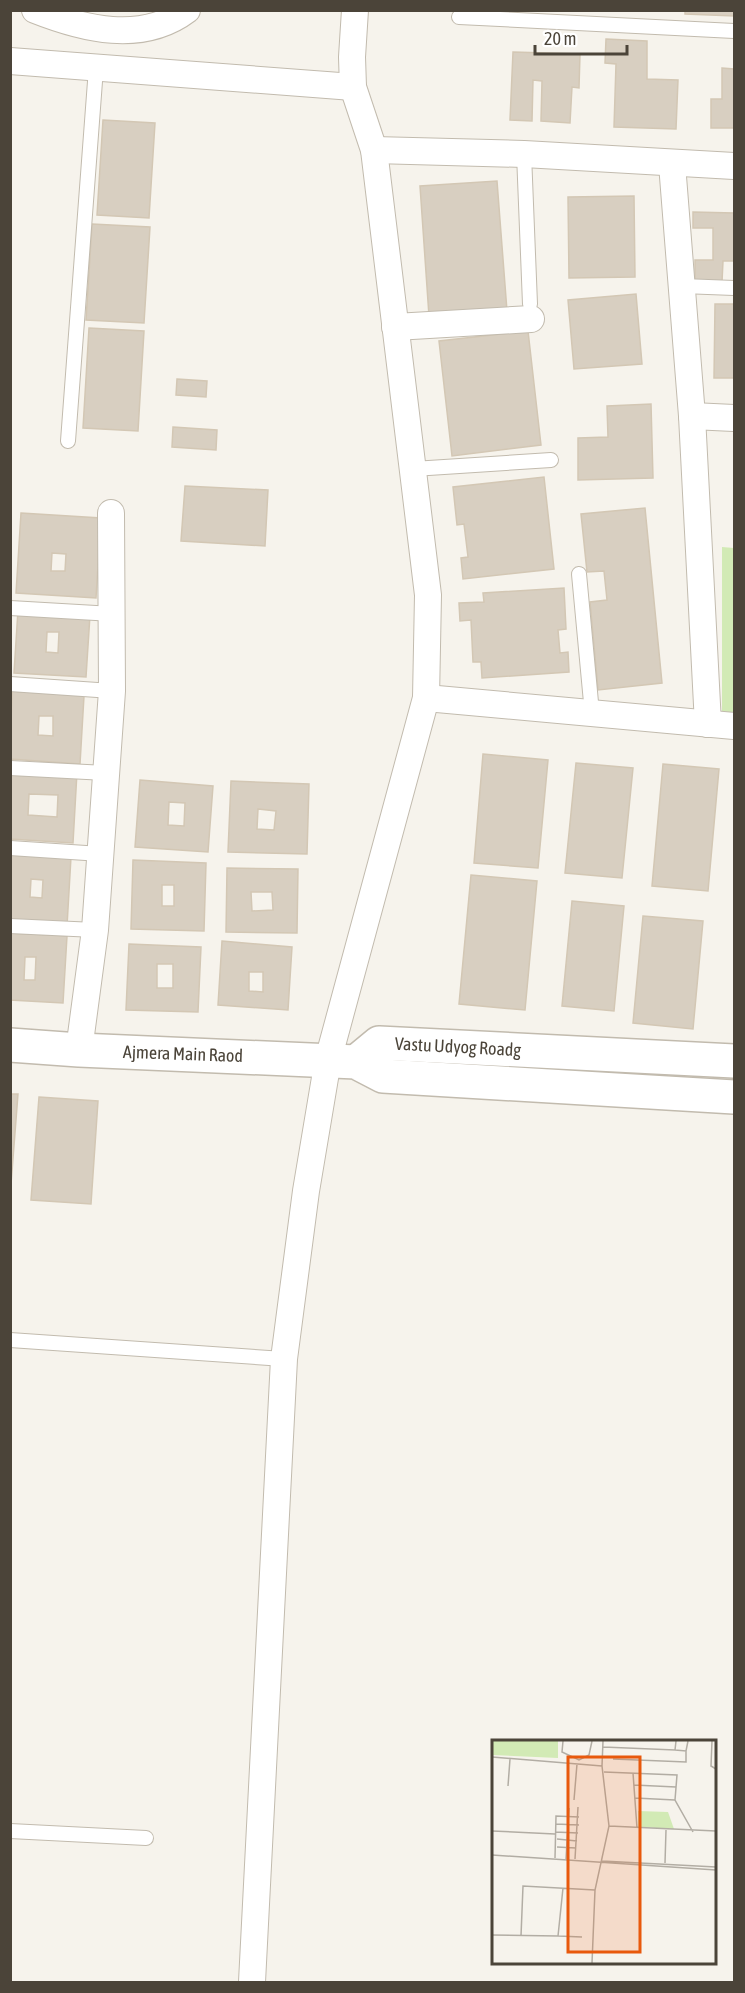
<svg xmlns="http://www.w3.org/2000/svg" width="745" height="1993" font-family="'Asap Condensed',sans-serif">
	<style>
		.green { fill: #d2eab5 }
		.building { fill: #d8cfc1; stroke: #d3c7b4; stroke-width: 1.5; fill-rule: evenodd }
		.lines { fill: none; stroke-linecap: round; stroke-linejoin: round }
		.service-casing { stroke: #c2bbae; stroke-width: 16 }
		.minor-casing { stroke: #c2bbae; stroke-width: 28 }
		.tertiary-casing { stroke: #c2bbae; stroke-width: 36 }
		.service { stroke: #fff; stroke-width: 14 }
		.minor { stroke: #fff; stroke-width: 26 }
		.tertiary { stroke: #fff; stroke-width: 33 }
		.labels { text-anchor: middle; stroke-width: 4.5; stroke-linejoin: round; paint-order: stroke }
		.street-label { font-size: 18px; fill: #4b4439; stroke: #fff }
		.inset-road { fill: none; stroke: #b2ada4; stroke-width: 1.5 }
		.view { fill: #e8590c; fill-opacity: 0.15; stroke: #e8590c; stroke-width: 3 }
		.inset-edge { fill: none; stroke: #4b4439; stroke-width: 3 }
	</style>
	<rect width="100%" height="100%" fill="#f6f3ec"/>
	<polygon class="green" points="722,547 734,548 734,715 722,714"/>
	<g class="building">
		<polygon points="685,10 734,10 734,16 685,14"/>
		<polygon points="606,39 647,41 647,79 678,80 676,129 614,127 616,64 605,63"/>
		<polygon points="513,52 580,54 579,88 572,87 570,123 541,121 542,81 533,80 532,121 510,120"/>
		<polygon points="722,68 734,69 734,128 711,128 711,99 722,99"/>
		<polygon points="103,120 155,123 149,218 97,215"/>
		<polygon points="497,181 507,311 429,316 420,186"/>
		<polygon points="634,196 635,277 569,278 568,197"/>
		<polygon points="693,212 734,213 734,261 723,261 722,282 695,282 695,260 713,260 713,228 693,228"/>
		<polygon points="92,224 150,227 144,323 86,320"/>
		<polygon points="636,294 642,364 574,369 568,300"/>
		<polygon points="715,304 734,304 734,378 714,378"/>
		<polygon points="89,328 144,331 138,431 83,428"/>
		<polygon points="528,331 541,445 452,456 439,341"/>
		<polygon points="177,379 207,381 206,397 176,395"/>
		<polygon points="651,404 653,478 578,480 578,438 608,437 607,406"/>
		<polygon points="173,427 217,430 216,450 172,447"/>
		<polygon points="544,477 554,569 463,579 461,558 468,557 464,524 457,525 453,487"/>
		<polygon points="185,486 268,490 265,546 181,541"/>
		<polygon points="645,508 662,683 598,690 590,602 607,600 604,571 587,572 581,514"/>
		<path d="M21,513L101,518L96,598L16,593ZM52,553L66,554L65,571H51Z"/>
		<polygon points="564,588 566,629 558,630 560,653 568,652 569,672 482,678 481,662 473,662 471,620 460,621 459,603 484,602 483,593"/>
		<path d="M18,610L90,615L86,677L14,673ZM47,632H59L58,653L46,652Z"/>
		<path d="M12,691L84,696L80,764L10,759ZM39,716H53V736L38,735Z"/>
		<polygon points="483,754 548,760 538,868 474,863"/>
		<polygon points="576,763 633,768 622,878 565,873"/>
		<polygon points="663,764 719,769 708,891 652,886"/>
		<path d="M10,768L77,772L73,843L10,839ZM29,794L58,795L57,817L28,815Z"/>
		<path d="M140,780L213,786L208,852L135,847ZM169,802L185,803L184,826L168,825Z"/>
		<path d="M231,781L309,784L307,854L228,852ZM258,809L276,811L274,830L257,829Z"/>
		<path d="M10,854L71,857L67,926L10,923ZM31,879L43,880L42,898L30,897Z"/>
		<path d="M133,860L206,863L204,931L131,929ZM162,885H174V906H162Z"/>
		<path d="M227,868L298,869L297,933L226,932ZM251,892H272L273,910L252,911Z"/>
		<polygon points="471,875 537,881 525,1010 459,1004"/>
		<polygon points="572,901 624,906 614,1011 562,1006"/>
		<polygon points="643,916 703,921 693,1029 633,1023"/>
		<path d="M10,933L67,936L63,1003L10,1000ZM25,957H36L35,980H24Z"/>
		<path d="M222,941L292,947L288,1010L218,1005ZM249,972H263V992L249,991Z"/>
		<path d="M129,944L201,947L198,1012L126,1010ZM157,964H173V988H157Z"/>
		<polygon points="10,1094 18,1094 10,1197"/>
		<polygon points="39,1097 98,1101 91,1204 31,1200"/>
	</g>
	<g class="lines">
		<g class="service-casing">
			<g id="service">
				<polyline points="459,17 734,31"/>
				<polyline points="524,154 530,304"/>
				<polyline points="682,286 734,288"/>
				<polyline points="68,441 96,68"/>
				<polyline points="413,469 551,460"/>
				<polyline points="579,574 592,713"/>
				<polyline points="10,608 113,614"/>
				<polyline points="10,684 112,691"/>
				<polyline points="10,768 106,773"/>
				<polyline points="10,848 101,854"/>
				<polyline points="10,926 95,930"/>
				<polyline points="10,1340 284,1359"/>
				<polyline points="10,1831 146,1838"/>
			</g>
		</g>
		<g class="minor-casing">
			<g id="minor">
				<path d="M35,10C83,29 142,44 187,10"/>
				<polyline points="10,61 353,87"/>
				<polyline points="374,150 524,154 734,166"/>
				<polyline points="672,164 692,416 708,724"/>
				<polyline points="395,327 531,319"/>
				<polyline points="692,416 734,418"/>
				<polyline points="426,698 734,726"/>
				<polyline points="79,1050 95,930 112,691 111,513"/>
				<polyline points="252,1982 284,1359 306,1191 328,1060 426,698 428,595 374,150 353,87 352,57 355,10"/>
			</g>
		</g>
		<g class="tertiary-casing">
			<g id="tertiary">
				<polyline points="10,1045 79,1050 356,1062 383,1076 734,1097"/>
				<polyline points="356,1062 379,1043 734,1061"/>
			</g>
		</g>
		<use href="#service" class="service"/>
		<use href="#minor" class="minor"/>
		<use href="#tertiary" class="tertiary"/>
	</g>
	<g class="labels">
		<g class="street-label">
			<text transform="translate(458 1047) rotate(3)" y="6">Vastu Udyog Roadg</text>
			<text transform="translate(183 1054) rotate(2)" y="6">Ajmera Main Raod</text>
		</g>
	</g>
	<g transform="translate(492 1740)">
		<rect width="224" height="224" fill="#f6f3ec"/>
		<path d="M146,71L176,72L182,89L146,87Z" fill="#d2eab5"/>
		<path d="M0,1H66V18L0,15Z" fill="#d2eab5"/>
		<path class="inset-road" d="M71,1L70,12L87,20L97,15L100,1M220,1L219,26L224,29M111,7L183,10L184,1M183,10L194,11L196,1M0,17L110,26M121,19L194,22V11M112,32L185,35L183,60L201,92M141,33L145,88M142,45L184,47M16,46L18,19M143,58L183,60M82,60L85,24M64,84L87,85M117,86L224,91M0,91L63,94M63,92L86,93M65,99L85,101M65,107L84,108M0,115L224,130M63,118L64,76L87,77M74,119L77,68M83,119L86,67M110,121L224,127M173,123L174,90M0,195L66,196L71,148M29,196L31,146L103,150M66,196L90,197M100,223L103,150L117,86L110,26L111,1"/>
		<path class="view" d="M76,17H148V212H76Z"/>
		<rect width="224" height="224" class="inset-edge"/>
	</g>
	<rect width="745" height="1993" fill="none" stroke="#4b4439" stroke-width="24"/>
	<path d="M535 45v9h92v-9" fill="none" stroke="#4b4439" stroke-width="3"/>
	<text x="544" y="45" font-size="18" fill="#4b4439" stroke="#ffffff" stroke-width="4.5" paint-order="stroke">20 m</text>
</svg>
